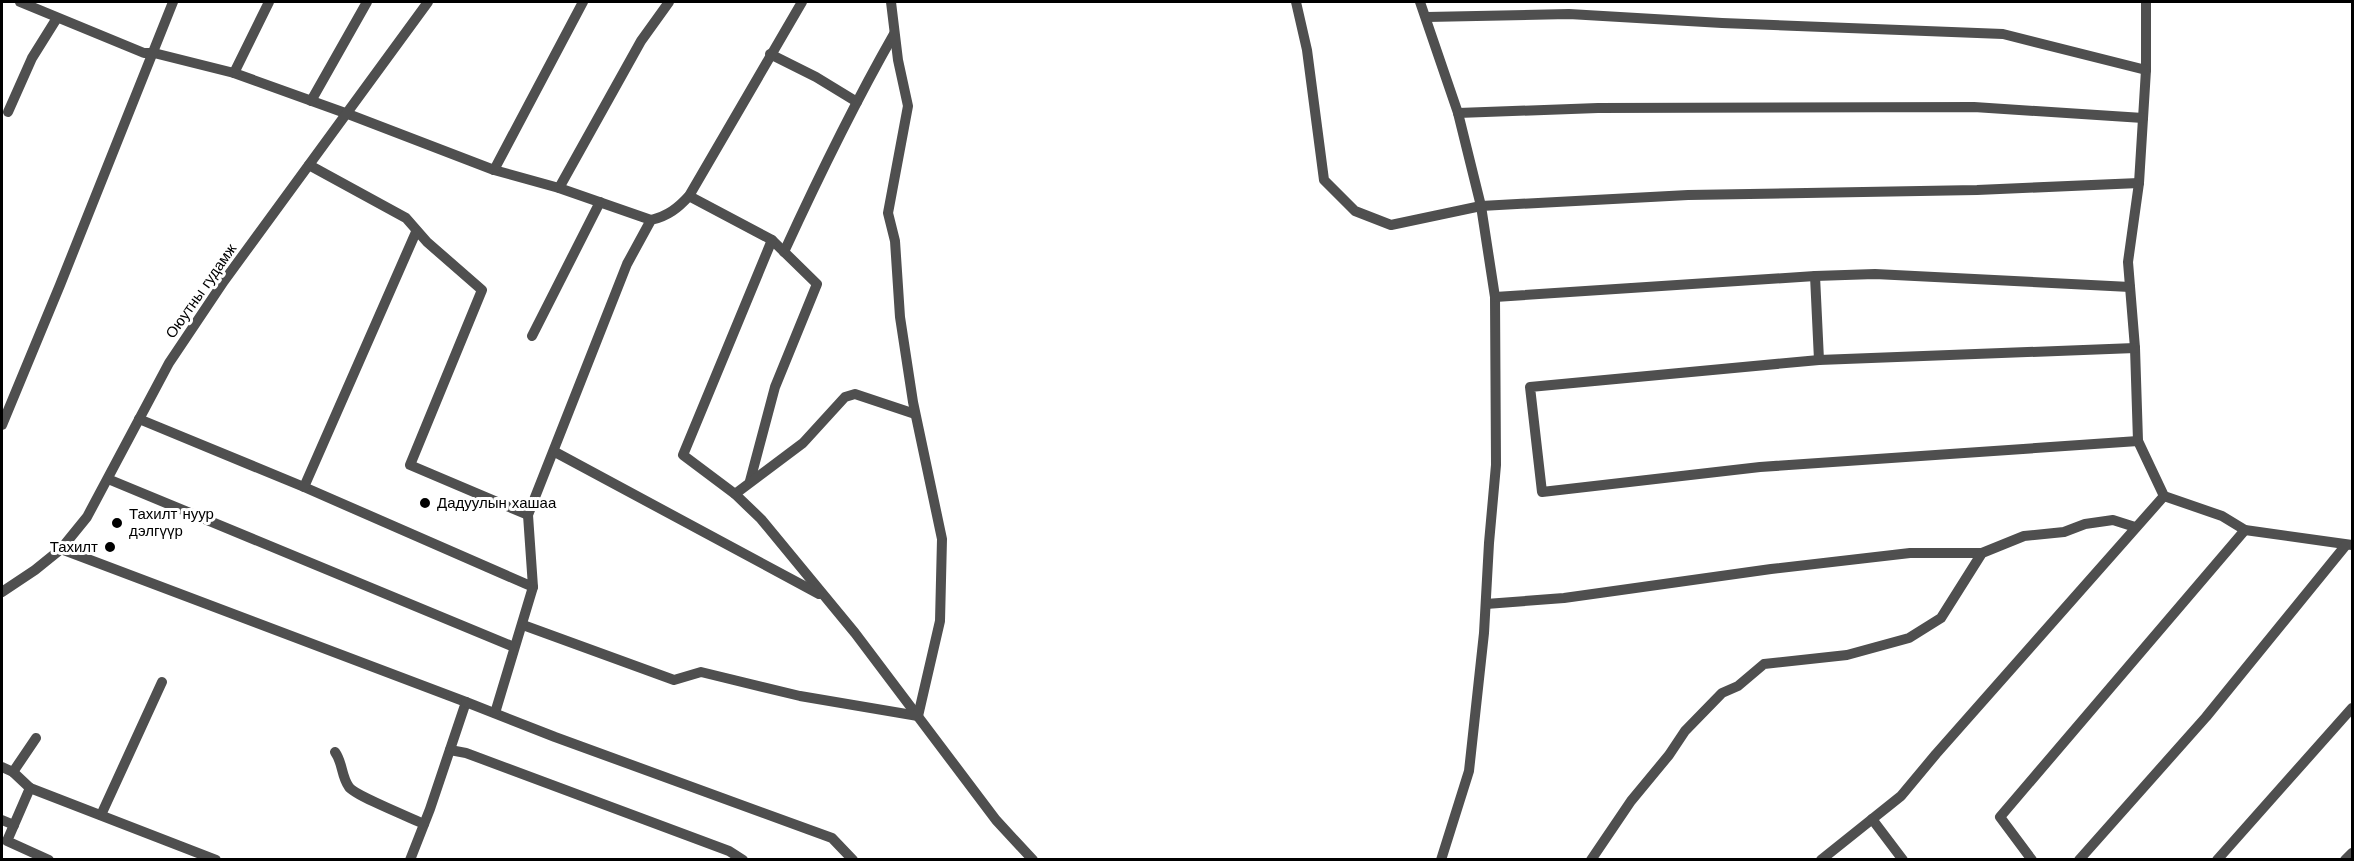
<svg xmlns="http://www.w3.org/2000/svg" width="2354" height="861" font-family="'Work Sans',sans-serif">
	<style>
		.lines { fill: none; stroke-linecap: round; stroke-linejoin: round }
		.minor { stroke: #4f4f4f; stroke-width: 10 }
		.poi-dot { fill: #000; stroke: #fff; stroke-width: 2 }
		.labels { text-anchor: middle; stroke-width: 6; stroke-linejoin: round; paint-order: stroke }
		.street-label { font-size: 15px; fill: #000; stroke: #fff }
		.poi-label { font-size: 15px; fill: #000; stroke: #fff; text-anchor: start }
	</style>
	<rect width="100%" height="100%" fill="#fff"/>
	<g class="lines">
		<g class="minor">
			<polyline points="20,2 144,53 154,53 234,73 348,114 494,170 559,188 651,220"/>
			<polyline points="1296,2 1307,50 1324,180 1355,211 1391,225 1481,206 1688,195 1977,190 2139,183"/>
			<polyline points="1420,2 1458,113 1481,206 1495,297 1496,465 1489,543 1484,633 1469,771 1441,860"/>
			<polyline points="2146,2 2146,70 2139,183 2128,262 2135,348 2138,441 2164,496 2222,516 2245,530 2352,545"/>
			<polyline points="1427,17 1569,14 1722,23 2003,34 2146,70"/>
			<polyline points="770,54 816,77 857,102"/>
			<polyline points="234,73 269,2"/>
			<polyline points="311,101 367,2"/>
			<polyline points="8,112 32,58 57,18"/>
			<polyline points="1458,113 1598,108 1974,107 2143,118"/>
			<polyline points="309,165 406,218 427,242 482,290 410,465 528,515"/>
			<polyline points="494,170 583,2"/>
			<polyline points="559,188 641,41 669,2"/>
			<polyline points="689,196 772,240 817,284 775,387 750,481"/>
			<polyline points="772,240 683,455 735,494 761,519 855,633 996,820 1033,860"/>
			<path d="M784,252C818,178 854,104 894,34"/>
			<polyline points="1815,276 1819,360"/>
			<polyline points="1495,297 1815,276 1875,274 2130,287"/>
			<polyline points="532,336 600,202"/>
			<polyline points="2135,348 1819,360 1530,387 1542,492 1760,467 2138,441"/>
			<path d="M139,419L304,487L533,587L528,515L627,264L651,220C668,216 678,208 689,196L802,2"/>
			<polyline points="2,425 60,285 173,2"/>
			<polyline points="555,452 819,594"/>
			<polyline points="108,479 514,647"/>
			<polyline points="304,487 416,232"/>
			<polyline points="735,494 803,443 845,397 855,394 915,414"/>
			<polyline points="61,549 466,702 430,809 410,860"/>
			<polyline points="2,592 35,570 61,549 87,517 169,363 224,281 428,2"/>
			<polyline points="1486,604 1564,598 1771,569 1910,553 1982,553"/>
			<polyline points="523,625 674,680 701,672 800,696 918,716 940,621 942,539 913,402 900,317 895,241 888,213 908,106 898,60 891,2"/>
			<polyline points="466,702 555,737 832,838 853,860"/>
			<polyline points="495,713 533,587"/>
			<polyline points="450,750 466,753 729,851 743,860"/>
			<path d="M335,752C343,763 341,776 349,787C354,795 411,818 424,824"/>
			<polyline points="2,767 13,772 30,788"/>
			<polyline points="13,772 36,738"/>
			<polyline points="101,815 162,682"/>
			<polyline points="1872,819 1903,860"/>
			<polyline points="2,820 14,825"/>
			<polyline points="49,860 7,841 30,788 216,860"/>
			<polyline points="1591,860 1631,801 1669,755 1685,731 1722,693 1738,686 1764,664 1847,655 1909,638 1941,618 1982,553 2024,536 2064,532 2085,524 2113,520 2135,527"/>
			<polyline points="1821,860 1901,796 1936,754 2164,496"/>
			<polyline points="2032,860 2000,817 2245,530"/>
			<polyline points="2079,860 2206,717 2346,545"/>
			<polyline points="2217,860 2352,708"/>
			<polyline points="2345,860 2352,853"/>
		</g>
	</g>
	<g class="poi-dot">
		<circle cx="425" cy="503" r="6"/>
		<circle cx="117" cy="523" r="6"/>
		<circle cx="110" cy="547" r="6"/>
	</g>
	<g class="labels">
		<g class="street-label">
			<text transform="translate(201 291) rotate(-55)" y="5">Оюутны гудамж</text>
		</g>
		<g class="poi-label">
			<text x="437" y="508">Дадуулын хашаа</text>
			<text x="129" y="519">Тахилт нуур<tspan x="129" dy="17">дэлгүүр</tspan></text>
			<text x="98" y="552" text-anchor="end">Тахилт</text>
		</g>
	</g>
	<rect width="2354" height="861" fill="none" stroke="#000000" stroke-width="6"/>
</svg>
